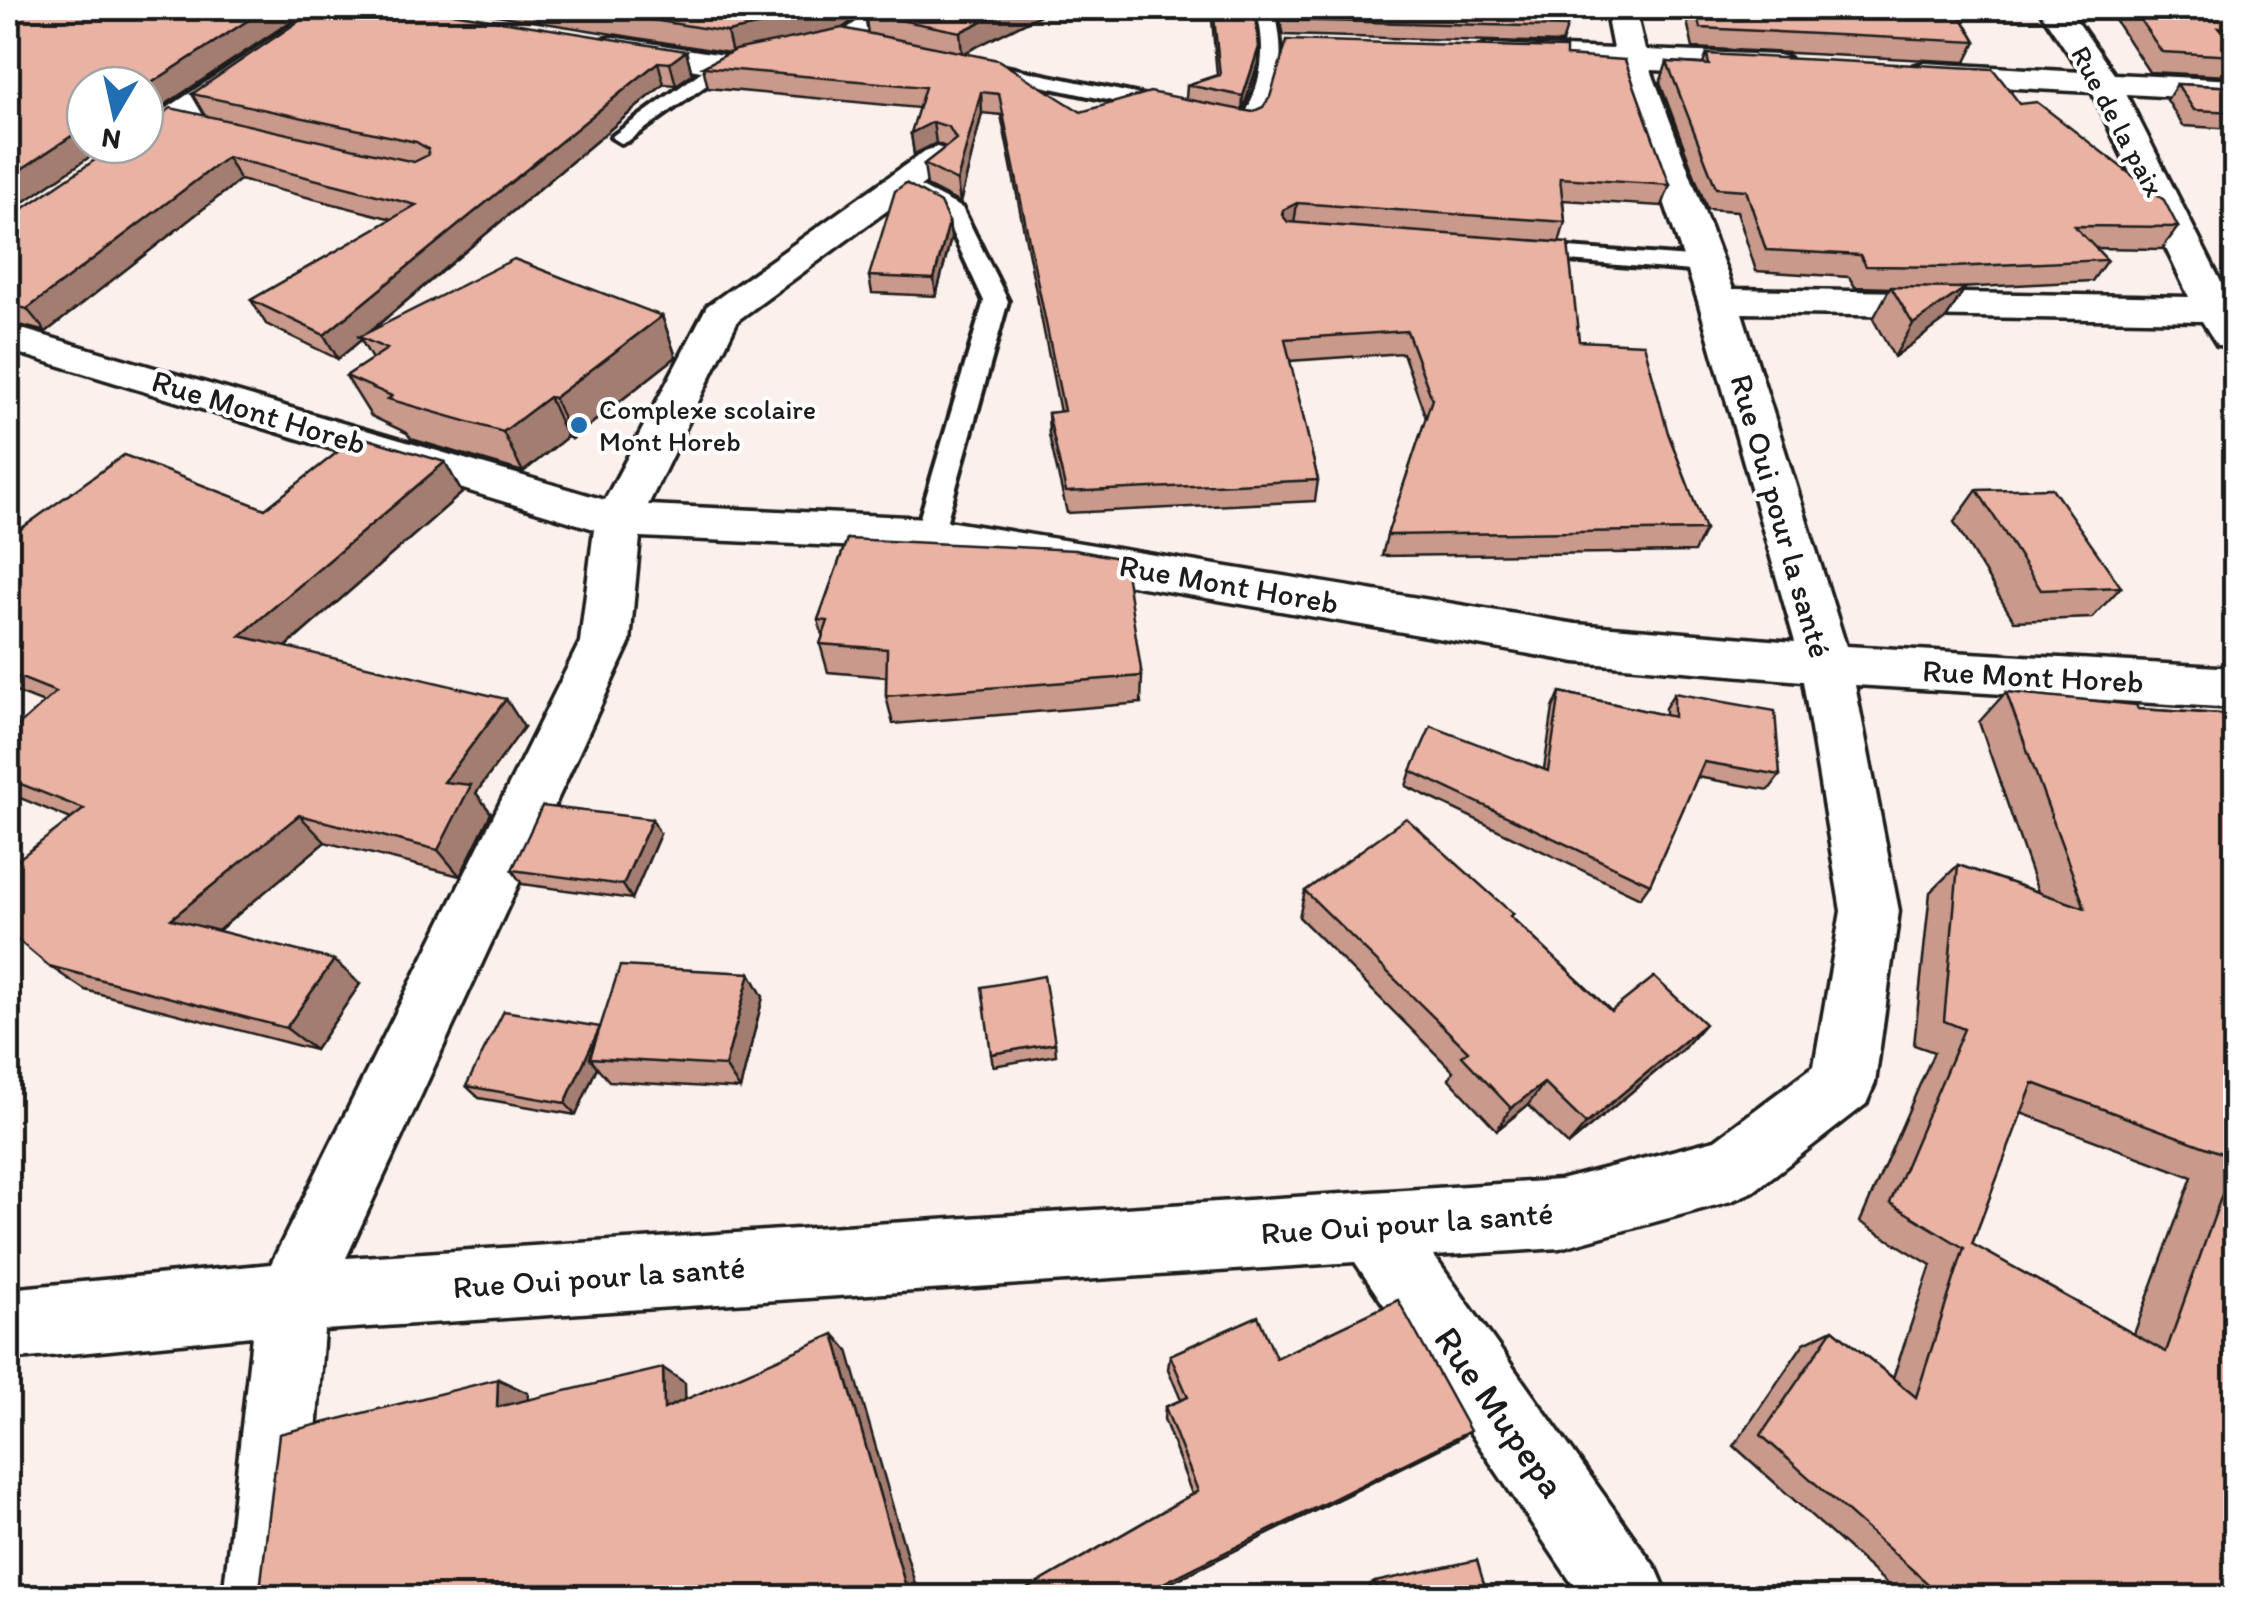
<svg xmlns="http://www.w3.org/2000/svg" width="2243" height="1605" font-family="Itim,sans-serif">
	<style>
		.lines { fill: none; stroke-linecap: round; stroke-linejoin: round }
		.lane-casing { stroke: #1c1c1c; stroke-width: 8 }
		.street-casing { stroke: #1c1c1c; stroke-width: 7 }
		.lane { fill: #fff; fill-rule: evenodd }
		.street { fill: #fff; fill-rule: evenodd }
		.wall { fill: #c9998b; stroke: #1c1c1c; stroke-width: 2.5; fill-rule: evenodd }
		.shaded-wall { fill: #a47d71; stroke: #1c1c1c; stroke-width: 2.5 }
		.building { fill: #eab2a2; stroke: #1c1c1c; stroke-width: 2.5; fill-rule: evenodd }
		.poi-dot { fill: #1f6fb2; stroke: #fff; stroke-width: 4 }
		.labels { text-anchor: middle; stroke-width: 8; stroke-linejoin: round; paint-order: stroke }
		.far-street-label { font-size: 28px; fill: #1c1c1c; stroke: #fff }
		.far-poi-label { font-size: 28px; fill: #1c1c1c; stroke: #fff; text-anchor: start }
		.street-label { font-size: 32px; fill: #1c1c1c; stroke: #fff }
		.near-street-label { font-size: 38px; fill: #1c1c1c; stroke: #fff }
	</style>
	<rect width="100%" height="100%" fill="#fbf0ec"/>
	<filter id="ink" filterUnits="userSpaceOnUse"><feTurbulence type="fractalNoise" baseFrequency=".01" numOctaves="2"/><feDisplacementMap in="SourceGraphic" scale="20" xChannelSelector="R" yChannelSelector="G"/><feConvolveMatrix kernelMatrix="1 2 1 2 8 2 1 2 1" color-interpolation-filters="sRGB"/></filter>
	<g filter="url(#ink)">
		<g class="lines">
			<g class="lane-casing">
				<g id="lane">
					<polygon points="876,8 896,8 852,43 838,43 838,35"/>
					<path d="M1256,8H1274C1286,53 1282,88 1258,128L1215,122L1212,118L1222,112L1244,117C1263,78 1267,50 1256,8Z"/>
					<polygon points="743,55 750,57 750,65 729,69 628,141 621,143 611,137 716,61"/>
					<polygon points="982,62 1169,101 1179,107 1169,113 975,72 972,68"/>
					<polygon points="906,179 962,208 1008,301 943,534 939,541 919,541 915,534 984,301 945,217 895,185"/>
					<polygon points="1528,245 1703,258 1714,265 1703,272 1520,257 1517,252"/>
				</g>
			</g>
			<g class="street-casing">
				<g id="street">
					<polygon points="317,8 352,8 157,146 145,149 133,146 145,145 145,123"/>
					<path d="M1605,8H1635L1645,50L1778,55L1789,58L1794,65L1789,72L1778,75L1651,70L1733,289L2189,297L2092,92L1924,83L1913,80L1908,73L1913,66L1924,63L2081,72L2038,8H2068L2114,74L2236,80V100L2126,94L2229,298H2236V347L2217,345L2202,321L1742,313L1846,646L2236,668V708L1855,685L1899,911L1875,1083L1866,1104L1754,1191L1731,1201L1560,1248L1434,1256L1657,1570L1669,1598H1582L1355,1262L324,1330L303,1598H223L252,1336L8,1360V1289L271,1264L580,642L594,529L8,350V325L605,500L707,306L925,151L937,147L949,151L955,158L949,165L738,320L648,505L929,518L1576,624L1795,642L1698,301L1619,69L1489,64L1478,61L1473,54L1478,47L1489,44L1613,49ZM640,537L929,550L1576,662L1803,681L1841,911L1814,1066L1715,1140L1560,1180L346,1258L630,642Z"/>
					<polygon points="613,37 723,55 734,58 739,65 734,72 723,75 602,53 597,46 602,39"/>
				</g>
			</g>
			<use href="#lane" class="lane"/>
			<use href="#street" class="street"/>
		</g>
		<g class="wall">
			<polygon points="453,8 870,8 842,28 868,34 865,13 1054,8 964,53 1081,112 1186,99 1187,85 1217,75 1211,8 1255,8 1258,63 1243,111 1252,112 1566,56 1670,185 1662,206 1563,200 1565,222 1559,243 1579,341 1668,433 1705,530 1694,552 1382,556 1387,535 1426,418 1403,353 1290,361 1318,480 1315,501 1067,513 1049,435 1048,413 1060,412 1001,115 982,113 960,203 927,186 924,164 946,147 936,143 914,154 911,133 919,108 708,88 703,67 729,53"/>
			<polygon points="1277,8 1568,8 1567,27 1562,43 1284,35"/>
			<polygon points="1684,8 1956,8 1976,42 1966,62 1693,48"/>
			<polygon points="2107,8 2236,8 2236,66 2228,76 2149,72"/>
			<polygon points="686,51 692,74 676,85 664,84 371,331 662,316 676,357 572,439 567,437 523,472 411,439 407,433 371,416 346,376 372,359 361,340 338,359 266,324 251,300 392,219 240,180 46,332 8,322 8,219 205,116 192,94"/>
			<polygon points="1707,54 2020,104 2178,227 2162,249 2095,248 2107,260 2092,281 1958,288 1965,288 1945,320 1894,357 1873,319 1890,288 1855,287 1849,277 1756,271 1737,211 1707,209 1660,83 1667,62 1703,64"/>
			<polygon points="2177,84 2236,87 2236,129 2183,126 2167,100"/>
			<polygon points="949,222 951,238 936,296 872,293 869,276"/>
			<polygon points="445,462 462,493 286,647 524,727 476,793 491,813 460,876 325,842 218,931 360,984 315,1050 85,990 49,966 71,819 8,793 8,735 44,703 8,689 8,538 265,509"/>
			<polygon points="1977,490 2121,587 2092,618 2014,621 1954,522"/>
			<polygon points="847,539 1142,676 1141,703 893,724 886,696 886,677 828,672 820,644 823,637 818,620"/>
			<polygon points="1560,692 1665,715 1665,708 1674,693 1780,775 1769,790 1697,777 1650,884 1640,898 1406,786 1411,771 1544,769 1553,708"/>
			<path d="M2006,692L2138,709L2236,715V1598H1903L1734,1446L1804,1343L1833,1329L1893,1378L1931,1265L1860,1222L1934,1052L1914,1045L1930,892L1958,865L2038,892L1979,722ZM2021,1113L2192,1177L2134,1334L1972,1244Z"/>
			<polygon points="660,834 632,899 522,884 512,870"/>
			<polygon points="1305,891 1513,914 1511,917 1611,1011 1684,1048 1568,1145 1528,1105 1497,1130 1449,1079 1453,1071 1299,917"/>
			<polygon points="750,973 763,997 740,1089 609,1081 597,1067 576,1115 479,1098 466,1086 600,1027"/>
			<polygon points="1055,1043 1056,1055 993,1066 991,1054"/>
			<polygon points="1170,1355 1276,1358 1455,1441 1140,1598 1012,1598 1192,1494 1164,1419 1165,1407 1181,1400 1168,1369"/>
			<polygon points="1375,1582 1488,1598 1372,1598 1369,1585"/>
		</g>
		<g class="shaded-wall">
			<polygon points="267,8 311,8 145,118 145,87"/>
			<polygon points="837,8 870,8 837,32 732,54 727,32"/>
			<polygon points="1010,8 1054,8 962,54 960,32"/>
			<polygon points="1259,47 1258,63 1242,113 1243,96"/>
			<polygon points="686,51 692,74 676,85 670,63"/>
			<polygon points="658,62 664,84 362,338 359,337 361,340 338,359 324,335"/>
			<polygon points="981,92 982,113 960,203 957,181"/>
			<polygon points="933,122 936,143 914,154 911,133"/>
			<polygon points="85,127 85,145 107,145 8,213 8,178"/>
			<polygon points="227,157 240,180 46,332 27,309"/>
			<polygon points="1297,203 1294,224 1281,232 1283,210"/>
			<polygon points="949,222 951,238 936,296 934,279"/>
			<polygon points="1965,288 1945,320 1894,357 1913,324"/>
			<polygon points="662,316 676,357 572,439 554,398"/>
			<polygon points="8,347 15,356 8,362"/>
			<polygon points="549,397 567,437 523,472 503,432"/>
			<polygon points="445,462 462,493 265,665 240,636"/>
			<polygon points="506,699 524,727 476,793 491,813 460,876 438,850 444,782"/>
			<polygon points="299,815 325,842 202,944 171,919"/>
			<polygon points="652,819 660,834 632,899 623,885"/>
			<polygon points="334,960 360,984 315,1050 286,1028"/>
			<polygon points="750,973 763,997 740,1089 725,1066"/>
			<polygon points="1705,1024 1684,1048 1568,1145 1586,1124"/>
			<polygon points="600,1027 590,1058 597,1067 576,1115 565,1103"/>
			<polygon points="1544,1083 1528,1105 1497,1130 1511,1108"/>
			<polygon points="834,1334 848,1350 919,1598 909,1598"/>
			<polygon points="663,1368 685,1383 686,1422 664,1409"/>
			<polygon points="498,1379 528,1393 527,1420 497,1407"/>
			<polygon points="1470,1431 1455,1441 1140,1598 1133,1598"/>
		</g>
		<g class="building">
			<polygon points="8,8 267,8 145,87 145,85 85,85 85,127 8,178"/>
			<polygon points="318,8 422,8 686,51 670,63 658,62 324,335 251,300 416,205 227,157 27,309 8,304 8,219 117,145 145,145 145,126 171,108 414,162 428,155 428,149 416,142 192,94"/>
			<polygon points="578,8 837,8 834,10 727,32"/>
			<polygon points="872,8 1010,8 960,32 865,13"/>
			<polygon points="1213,8 1255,8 1259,47 1243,96 1187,85 1220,75"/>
			<polygon points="1282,8 1568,8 1567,27 1285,20"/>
			<polygon points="1695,8 1956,8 1976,42 1700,28"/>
			<polygon points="2132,8 2236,8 2236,29 2219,28 2236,48 2236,56 2162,52"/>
			<polygon points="842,28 998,60 1081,112 1150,92 1252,112 1263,107 1270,97 1287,40 1566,48 1566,56 1625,60 1670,185 1560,178 1565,222 1297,203 1283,210 1282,215 1288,222 1568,243 1579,341 1644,344 1668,433 1705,530 1387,535 1432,399 1407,331 1285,339 1318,480 1066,492 1048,413 1064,411 999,94 981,92 957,181 924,164 956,139 949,127 933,122 911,133 925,87 703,67 735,50"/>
			<polygon points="1707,54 1993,69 2020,104 2037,102 2164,200 2178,227 2074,226 2107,260 1953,267 1866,266 1860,255 1766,250 1746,190 1716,188 1667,62 1709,65"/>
			<polygon points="2177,84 2236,87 2236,112 2194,110"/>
			<polygon points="906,183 940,203 949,222 934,279 869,276 895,191"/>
			<polygon points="514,259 662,316 554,398 549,397 503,432 388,399 392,396 346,376 387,349 359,337"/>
			<polygon points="1891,287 1965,288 1913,324"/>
			<polygon points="358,436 445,462 240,636 506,699 444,782 471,785 438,850 299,815 171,919 334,960 286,1028 49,966 8,932 8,867 84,809 8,779 8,735 56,692 8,673 8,538 124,455 265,509"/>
			<polygon points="2052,488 2121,587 2041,590 1977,490"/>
			<polygon points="847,539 1075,550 1124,559 1142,676 886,696 887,649 820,644 828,621 818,620"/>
			<polygon points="1560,692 1674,717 1674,693 1775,711 1780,775 1704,762 1650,884 1411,771 1431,726 1548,771"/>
			<path d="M2006,692L2136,705L2138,709L2236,715V1598H1944L1761,1435L1833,1329L1916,1397L1964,1248L1890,1203L1964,1029L1944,1021L1958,865L2085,908ZM2033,1083L2235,1158L2166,1352L1972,1244Z"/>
			<polygon points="542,806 652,819 623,885 512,870"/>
			<polygon points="1406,818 1513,914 1510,916 1611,1011 1654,977 1705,1024 1586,1124 1544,1083 1511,1108 1462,1056 1468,1051 1305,891"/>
			<polygon points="620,966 750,973 725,1066 590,1058"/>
			<polygon points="1044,976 1055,1043 991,1054 982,987"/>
			<polygon points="504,1011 600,1027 565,1103 466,1086"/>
			<polygon points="1398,1300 1470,1431 1133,1598 1012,1598 1198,1491 1165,1407 1188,1397 1170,1355 1258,1316 1276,1358"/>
			<polygon points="834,1334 909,1598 259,1598 279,1434 498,1379 497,1407 663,1368 664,1409"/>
			<polygon points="1477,1560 1488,1598 1379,1598 1375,1582"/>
		</g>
	</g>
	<circle class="poi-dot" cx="579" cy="425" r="10"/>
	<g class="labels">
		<g class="far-street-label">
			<text transform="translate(2118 121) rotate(62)" y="10">Rue de la paix</text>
		</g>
		<g class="far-poi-label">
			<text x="599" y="419">Complexe scolaire<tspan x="599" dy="32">Mont Horeb</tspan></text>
		</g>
		<g class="street-label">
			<text transform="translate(259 412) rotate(17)" y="11">Rue Mont Horeb</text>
			<text transform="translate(1781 516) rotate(74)" y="11">Rue Oui pour la santé</text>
			<text transform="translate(1229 584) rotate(10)" y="11">Rue Mont Horeb</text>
			<text transform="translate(2033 676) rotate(3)" y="11">Rue Mont Horeb</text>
			<text transform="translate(1407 1223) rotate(-4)" y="11">Rue Oui pour la santé</text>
			<text transform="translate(599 1277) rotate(-4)" y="11">Rue Oui pour la santé</text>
		</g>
		<g class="near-street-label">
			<text transform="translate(1500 1412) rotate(55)" y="13">Rue Mupepa</text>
		</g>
	</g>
	<rect width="2243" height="1605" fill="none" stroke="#fff" stroke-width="40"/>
	<rect x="20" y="20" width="2203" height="1565" fill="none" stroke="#1c1c1c" stroke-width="4" filter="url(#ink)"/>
	<g transform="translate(115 115) rotate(189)"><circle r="48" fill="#ffffff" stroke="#a4a4a4" stroke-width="2.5"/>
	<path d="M0-8L18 38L0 25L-18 38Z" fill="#1f6fb2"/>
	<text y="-15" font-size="28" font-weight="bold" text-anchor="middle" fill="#1c1c1c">N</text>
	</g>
</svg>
